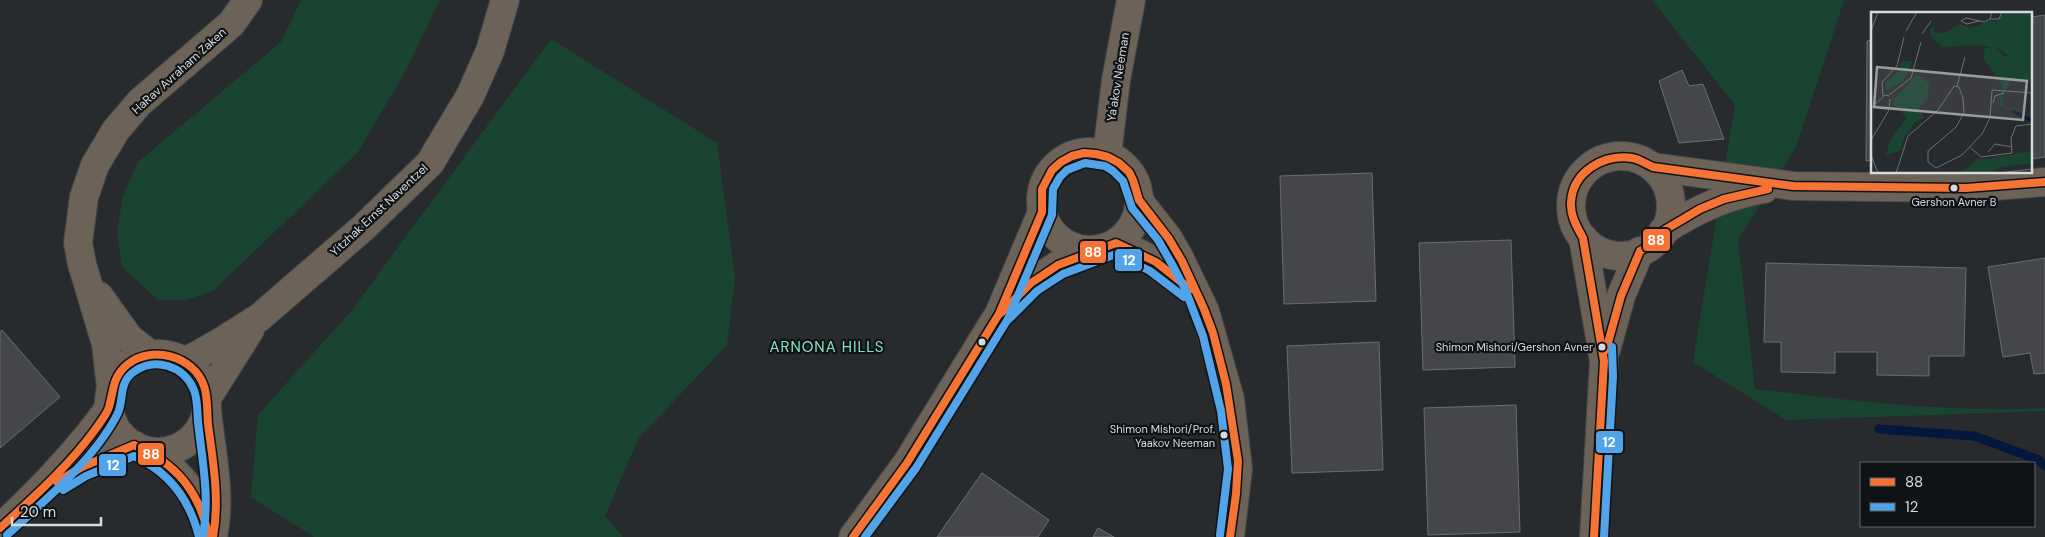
<svg xmlns="http://www.w3.org/2000/svg" width="2045" height="537" font-family="'DM Sans',sans-serif">
	<style>
		.green { fill: #194431 }
		.lines { fill: none; stroke-linecap: round; stroke-linejoin: round }
		.stream { stroke: #04173d; stroke-width: 9 }
		.building { fill: #44464a; stroke: #6b6d70 }
		.minor-casing { stroke: #454749; stroke-width: 30 }
		.minor { stroke: #6c6258; stroke-width: 28 }
		.bus-1-casing { stroke: #101316; stroke-width: 11 }
		.bus-2-casing { stroke: #101316; stroke-width: 11 }
		.bus-1 { stroke: #f57335; stroke-width: 8 }
		.bus-2 { stroke: #53a3e8; stroke-width: 8 }
		.bus-dot { fill: #d6dade; stroke: #101316; stroke-width: 2 }
		.labels { text-anchor: middle; stroke-width: 4.5; stroke-linejoin: round; paint-order: stroke }
		.bus-label { font-size: 11px; fill: #d6dade; stroke: #101316; text-anchor: end }
		.street-label { font-size: 12px; fill: #d6dade; stroke: #101316 }
		.quarter-label { font-size: 15px; letter-spacing: 1px; fill: #88e1be; stroke: #101316 }
		.inset-river { fill: none; stroke: #04173d; stroke-width: 2.5 }
		.inset-road { fill: none; stroke: #6e7174; stroke-width: 1 }
		.view { fill: #999da0; fill-opacity: 0.15; stroke: #999da0; stroke-width: 2.5 }
		.inset-edge { fill: none; stroke: #d6dade; stroke-width: 2.5 }
		.line-badge { stroke: #101316; stroke-width: 2 }
		.badge-label { font-size: 14px; text-anchor: middle; font-weight: bold; fill: #fff }
	</style>
	<rect width="100%" height="100%" fill="#282b2e"/>
	<g class="green">
		<polygon points="301,0 440,0 405,72 358,152 213,291 186,300 158,300 122,267 117,231 123,196 138,162 281,42"/>
		<path d="M1652,0H1844L1796,147L1738,240L1755,389C1851,401 1948,413 2045,408V411L1786,420L1693,362L1735,105Z"/>
		<polygon points="551,39 717,143 735,277 727,345 638,439 605,516 623,537 314,537 251,497 258,415 352,310"/>
	</g>
	<g class="lines">
		<polyline class="stream" points="1879,429 1974,436 2039,460 2045,466"/>
	</g>
	<g class="building">
		<polygon points="2045,15 2045,157 2031,159 2031,17"/>
		<polygon points="1872,40 1872,160 1866,161 1867,41"/>
		<polygon points="1682,70 1689,86 1703,84 1724,139 1679,143 1659,81"/>
		<polygon points="1372,173 1376,301 1284,304 1280,176"/>
		<polygon points="1511,240 1515,367 1423,370 1419,243"/>
		<polygon points="2045,258 2045,373 2034,374 2030,353 2003,357 1988,267"/>
		<polygon points="1766,263 1966,268 1964,356 1929,356 1929,376 1877,375 1877,352 1835,352 1835,373 1781,372 1781,342 1764,342"/>
		<polygon points="2,330 60,397 0,448 0,332"/>
		<polygon points="1379,342 1383,470 1292,473 1287,346"/>
		<polygon points="1516,405 1520,532 1428,535 1424,408"/>
		<polygon points="982,473 1049,520 1038,537 937,537"/>
		<polygon points="1098,528 1114,537 1093,537"/>
	</g>
	<g class="lines">
		<g class="minor-casing">
			<g id="minor">
				<circle cx="1090" cy="201" r="49"/>
				<polyline points="1107,155 1116,80 1131,0"/>
				<circle cx="1621" cy="206" r="50"/>
				<polyline points="1653,167 1793,186 1966,188 2045,182"/>
				<polyline points="1139,201 1168,238 1179,257 1205,311 1230,399 1238,469 1230,537"/>
				<path d="M1663,231C1695,210 1727,195 1764,189"/>
				<polyline points="1583,238 1604,361 1594,537"/>
				<path d="M1116,243C1145,254 1168,268 1191,290"/>
				<polyline points="99,296 129,338 151,355"/>
				<polyline points="1008,306 1031,283 1058,265 1095,250"/>
				<polyline points="1606,350 1621,296 1640,251"/>
				<circle cx="158" cy="403" r="49"/>
				<polyline points="185,362 219,343 260,317 364,227 430,163 470,96 490,51 505,0"/>
				<polyline points="111,388 106,344 82,264 78,243 84,197 95,165 116,130 140,102 231,24 248,0"/>
				<polyline points="207,398 250,330"/>
				<path d="M207,410C211,452 222,495 213,537"/>
				<path d="M148,451C180,471 203,498 208,536"/>
				<polyline points="60,479 82,467 134,445"/>
				<path d="M0,528C40,491 77,453 109,408"/>
				<polyline points="853,537 907,463 999,314 1042,212"/>
			</g>
		</g>
		<use href="#minor" class="minor"/>
		<g class="bus-1-casing">
			<g id="bus-1">
				<polyline points="1001,313 1031,283 1058,265 1116,243 1156,262 1190,289"/>
				<polyline points="1606,350 1621,296 1640,251 1654,243 1663,231 1700,209 1724,199 1768,189"/>
				<path d="M57,482L82,467L134,445C177,464 199,491 209,537"/>
				<path d="M0,528C34,497 70,465 97,427C101,421 107,414 109,407C114,390 112,377 128,364C152,345 194,356 204,386C208,397 207,412 208,424C213,462 220,499 213,537"/>
				<polyline points="853,537 907,463 999,314 1042,212 1042,189 1052,170 1061,162 1072,156 1084,153 1096,154 1108,157 1119,163 1129,172 1133,180 1139,200 1169,239 1182,261 1204,309 1213,333 1226,384 1238,461 1236,494 1230,537"/>
				<path d="M1594,537L1604,361L1583,238C1577,227 1570,216 1571,202C1573,171 1604,154 1632,158C1639,159 1646,164 1653,167L1793,186L1966,188L2045,182"/>
			</g>
		</g>
		<g class="bus-2-casing">
			<g id="bus-2">
				<polyline points="1009,319 1037,291 1063,274 1116,254 1150,271 1184,297"/>
				<path d="M63,490L86,476L134,456C169,472 190,500 199,537"/>
				<path d="M7,535C44,501 93,461 117,415C125,400 117,383 135,371C155,357 183,366 193,388C198,397 197,412 198,422C202,459 210,498 203,535"/>
				<polyline points="865,537 916,468 1008,319 1052,215 1053,189 1060,177 1067,170 1085,163 1105,166 1113,171 1123,181 1132,208 1158,240 1173,266 1185,289 1203,336 1221,411 1228,469 1220,535"/>
				<polyline points="1604,537 1613,376 1612,347"/>
			</g>
		</g>
		<use href="#bus-1" class="bus-1"/>
		<use href="#bus-2" class="bus-2"/>
	</g>
	<g class="bus-dot">
		<circle cx="1954" cy="188" r="4.5"/>
		<circle cx="982" cy="342" r="4.5"/>
		<circle cx="1602" cy="347" r="4.5"/>
		<circle cx="1224" cy="435" r="4.5"/>
	</g>
	<g class="labels">
		<g class="bus-label">
			<text x="1954" y="206" text-anchor="middle">Gershon Avner B</text>
			<text x="1593" y="351">Shimon Mishori/Gershon Avner</text>
			<text x="1215" y="433">Shimon Mishori/Prof.<tspan x="1215" dy="14">Yaakov Neeman</tspan></text>
		</g>
		<g class="street-label">
			<text transform="translate(179 71) rotate(-42)" y="4">HaRav Avraham Zaken</text>
			<text transform="translate(1118 77) rotate(-81)" y="4">Ya'akov Ne'eman</text>
			<text transform="translate(379 210) rotate(-43)" y="4">Yitzhak Ernst Naventzel</text>
		</g>
		<g class="quarter-label">
			<text x="827" y="352">ARNONA HILLS</text>
		</g>
	</g>
	<g transform="translate(1871 12)">
		<rect width="161" height="161" fill="#282b2e"/>
		<path d="M132,0H161V68L141,67L132,84V95L161,99L134,97L128,93L132,74L112,46L114,36L123,35L133,44H138L127,36L107,33L71,35L60,25L59,18L63,13V20L74,21L89,12L99,16L119,9L126,10ZM31,49H41L38,59L32,69L16,78L14,71L27,60ZM46,62L58,71L57,85L47,97L53,106L43,111L33,126L29,139L15,143L19,128L36,105L22,93L23,87ZM160,139L161,151L131,155L121,159L122,161H89L108,146L116,147Z" fill="#194431"/>
		<path class="inset-river" d="M141,99L162,109"/>
		<path class="inset-road" d="M119,7H128L131,0M108,9L96,12L90,9L95,6L113,10L119,7L121,0M0,19L7,0M35,19L46,0M51,22L60,9M86,74L94,45M18,83L40,66L50,30M12,84L11,70L26,54L33,25M122,91L124,84L133,81M0,96L14,83L18,84M0,128L18,98L19,87M100,136L110,145L141,141L140,126L145,114L162,112M117,140L124,132L141,135M0,143L7,161M25,161L37,124L67,98L83,74L88,75L92,86L93,101L85,115L57,139V150L65,156L91,143L111,122L119,106L121,78L162,81M127,161L162,157"/>
		<path class="view" d="M6,55L156,69L152,108L3,95Z"/>
		<rect width="161" height="161" class="inset-edge"/>
	</g>
	<g class="line-badge">
		<rect x="1642" y="228" width="29" height="24" rx="5" fill="#f57335"/>
		<rect x="1079" y="240" width="28" height="24" rx="5" fill="#f57335"/>
		<rect x="1114" y="248" width="29" height="24" rx="5" fill="#53a3e8"/>
		<rect x="1595" y="430" width="29" height="24" rx="5" fill="#53a3e8"/>
		<rect x="137" y="442" width="28" height="24" rx="5" fill="#f57335"/>
		<rect x="98" y="453" width="29" height="24" rx="5" fill="#53a3e8"/>
	</g>
	<g class="badge-label">
		<text x="1656" y="245">88</text>
		<text x="1093" y="257">88</text>
		<text x="1129" y="265">12</text>
		<text x="1609" y="447">12</text>
		<text x="151" y="459">88</text>
		<text x="113" y="470">12</text>
	</g>
	<rect x="1860" y="462" width="175" height="65" fill="#101316" stroke="#5f6366"/>
	<rect x="1870" y="478" width="25" height="8" fill="#f57335" stroke="#5f6366"/>
	<text x="1905" y="487" font-size="15" fill="#d6dade">88</text>
	<rect x="1870" y="503" width="25" height="8" fill="#53a3e8" stroke="#5f6366"/>
	<text x="1905" y="512" font-size="15" fill="#d6dade">12</text>
	<path d="M12 517v8h89v-8" fill="none" stroke="#d6dade" stroke-width="2.5"/>
	<text x="20" y="517" font-size="15" fill="#d6dade" stroke="#101316" stroke-width="4" paint-order="stroke">20 m</text>
</svg>
